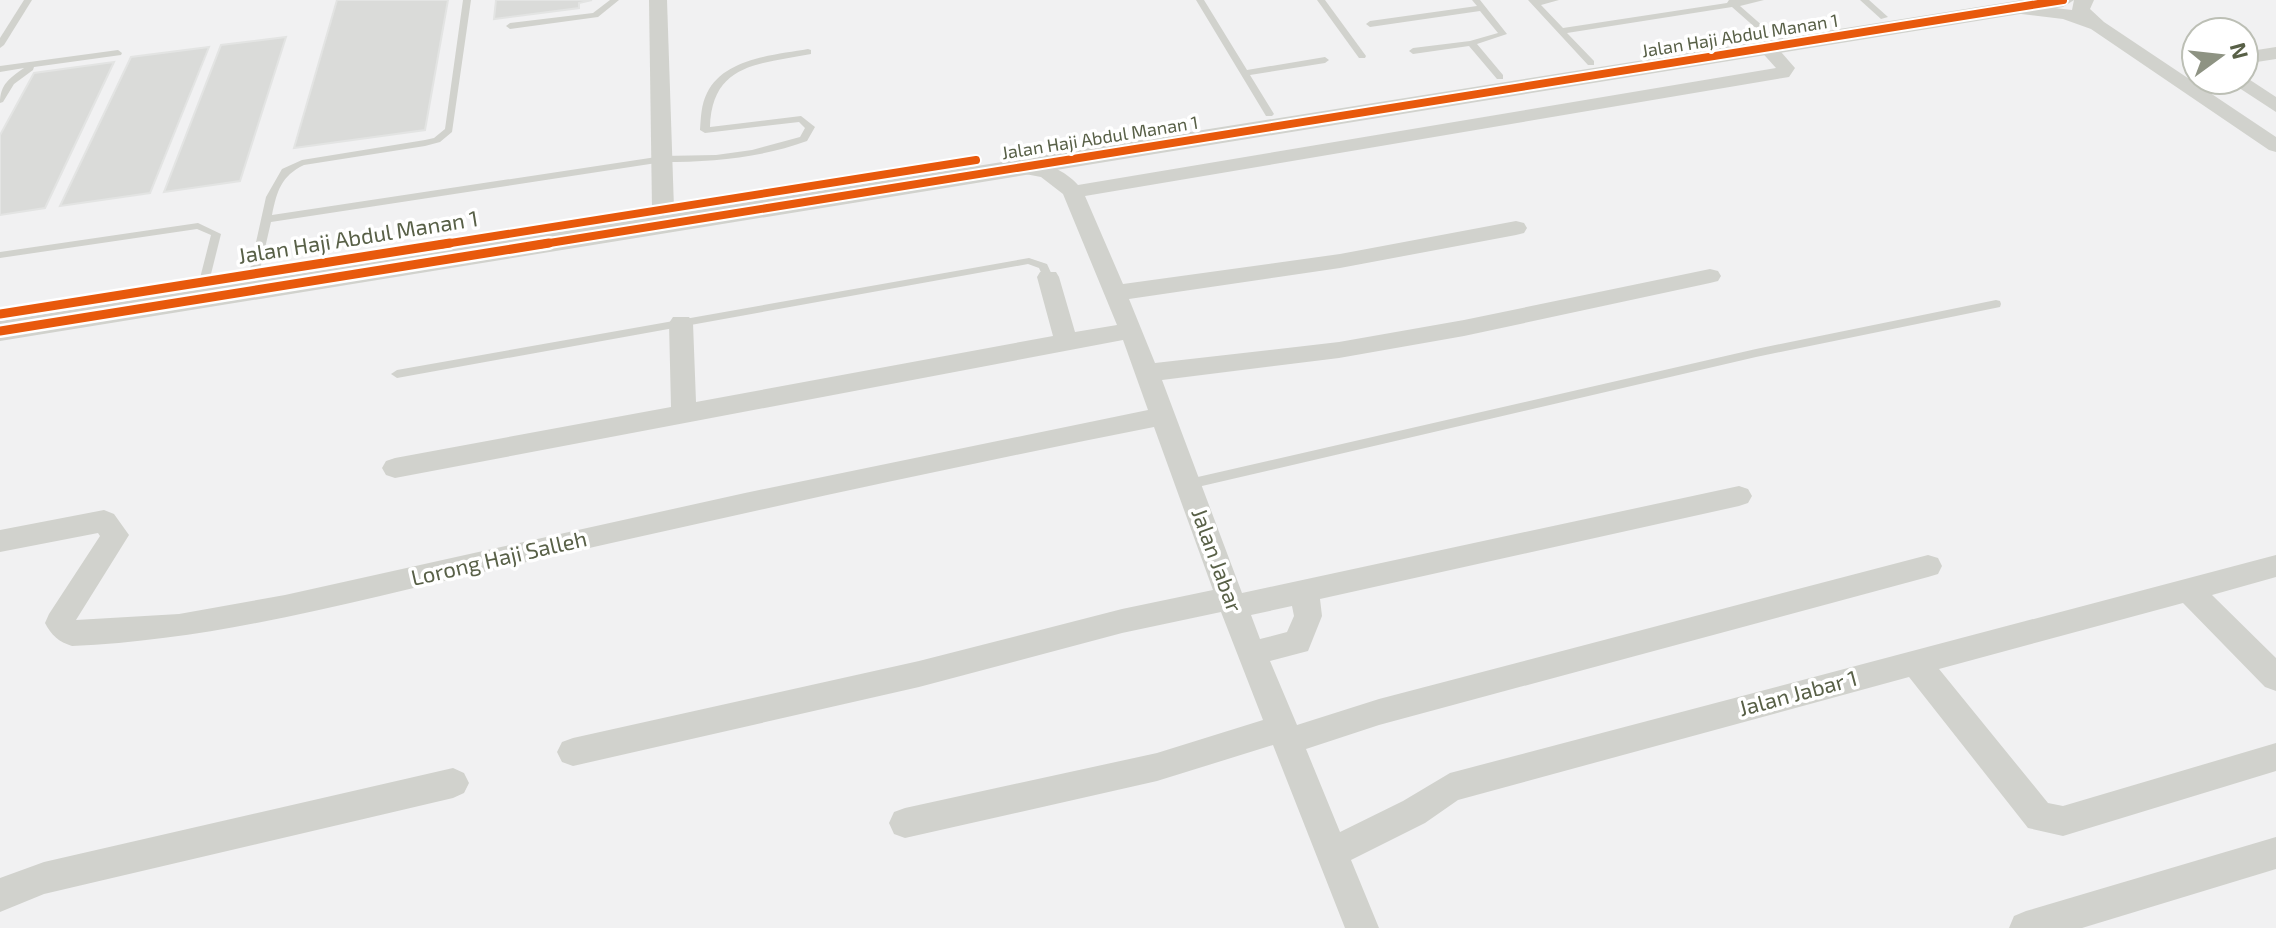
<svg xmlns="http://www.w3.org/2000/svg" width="2276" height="928" font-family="'Exo 2',sans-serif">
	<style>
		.building { fill: #dadbd9; stroke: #e3e4e3; stroke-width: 2 }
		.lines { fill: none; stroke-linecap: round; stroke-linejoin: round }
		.service { fill: #d1d2cd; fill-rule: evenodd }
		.minor { fill: #d1d2cd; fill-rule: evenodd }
		.tertiary { fill: #d1d2cd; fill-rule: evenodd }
		.cycleway-far1-casing { stroke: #fff; stroke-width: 12 }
		.cycleway-casing { stroke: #fff; stroke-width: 14 }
		.cycleway-far1 { stroke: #e8590c; stroke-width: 8 }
		.cycleway { stroke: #e8590c; stroke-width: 9 }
		.labels { text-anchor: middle; stroke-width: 7; stroke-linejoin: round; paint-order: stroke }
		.far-street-label { font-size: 18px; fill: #586047; stroke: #fff }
		.street-label { font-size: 22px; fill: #586047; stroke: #fff }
	</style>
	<rect width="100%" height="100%" fill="#f1f1f2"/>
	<g class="building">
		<polygon points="337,0 448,0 425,130 294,148"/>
		<polygon points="496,0 592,0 579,3 579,8 494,19"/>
		<polygon points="286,37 240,181 164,192 221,45"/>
		<polygon points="209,47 150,193 60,206 131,57"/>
		<polygon points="114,62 45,208 0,215 0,135 34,73"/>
	</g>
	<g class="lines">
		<g class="service">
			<polygon points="24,0 32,0 4,45 0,48 0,38"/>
			<path d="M463,0H471L452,132L440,142L425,146L304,165C281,176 277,191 272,215L663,156L716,155L752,150L800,137L805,128L799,122L705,133L700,130C701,117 701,105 707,93C724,58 774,55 808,49L811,50V54C761,64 712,62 710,127L801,116L815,127L807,141C760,158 713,162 663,162L271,222L259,274L258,276H250L249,274L266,197L282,169L302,160L425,140L434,138L445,129Z"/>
			<polygon points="610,0 619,0 598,17 510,29 506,26 510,23 593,13"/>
			<polygon points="1196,0 1204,0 1247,70 1325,57 1329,60 1325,63 1250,75 1274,114 1272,116 1266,116"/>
			<polygon points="1317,0 1325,0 1366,56 1365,58 1359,58"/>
			<polygon points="1472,0 1480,0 1507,34 1477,44 1503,75 1503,79 1497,79 1469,46 1413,54 1409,51 1413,48 1470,41 1498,33 1480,11 1370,27 1366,24 1370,21 1477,6"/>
			<polygon points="1528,0 1559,0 1541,5 1563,28 1727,3 1729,0 1764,0 1740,6 1773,35 1766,37 1732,7 1567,33 1594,61 1594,65 1588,65"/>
			<polygon points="1860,0 1869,0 1888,17 1881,19"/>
			<path d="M118,50L122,53L121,55L34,67L33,70L14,84L3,102L0,103C0,84 10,78 24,68L0,72V66Z"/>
			<polygon points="198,223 221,234 209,282 204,285 199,282 211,235 197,229 0,258 0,252"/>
			<polygon points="1029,258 1047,264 1053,277 1052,279 1044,279 1039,268 1028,264 397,378 391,374 397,370"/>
			<polygon points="1996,300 2000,301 2001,304 2000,307 1756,357 1189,489 1185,487 1183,484 1185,481 1189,479 1756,349"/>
		</g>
		<g class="minor">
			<polygon points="649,0 667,0 674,209 663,216 652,209"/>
			<polygon points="2074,0 2094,0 2090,9 2104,22 2276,137 2276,152 2269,150 2091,29 2063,19 2013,13 2004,8 2013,3 2072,10"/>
			<path d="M1767,42L1774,44L1795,68L1789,77L1085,196L1123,284L1340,254L1516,221L1524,223L1527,228L1524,233L1516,235L1340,268L1129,299L1155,363L1339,342L1464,320L1710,269L1718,271L1721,276L1718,281L1710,283L1464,336L1339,358L1162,380L1242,593L1739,486L1748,489L1752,496L1748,503L1739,506L1320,599L1322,616L1308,651L1270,661L1297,725L1379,699L1928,555L1938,558L1942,566L1938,574L1928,577L1379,725L1306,749L1340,832L1403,801L1450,773L2276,555V577L2212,595L2276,658V691L2265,687L2183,603L1939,669L2048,803L2063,806L2276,743V771L2063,836L2028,828L1909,677L1458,800L1425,823L1351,860L1379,928H1345L1273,745L1157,781L905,838L894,834L889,823L894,812L905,808L1157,753L1263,720L1221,612L1122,633L919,687L573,766L562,762L557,752L562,742L573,738L919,661L1122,609L1213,590L1154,427C937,470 721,518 505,567C360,599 221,640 72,646C59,642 51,635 45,623L49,614L100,536L98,533L0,552V530L104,510L114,514L129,535L76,620L179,614L285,595L745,493L1148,410L1123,340L395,478L386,475L382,468L386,461L395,458L671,407L669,323L673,317H689L693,323L696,402L1053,336L1037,277L1040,272H1056L1059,277L1075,332L1117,325L1063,194L1041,177L1010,171L1007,167L1010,163C1034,157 1062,167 1078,185L1776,68L1758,48ZM1292,606L1294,616L1287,632L1260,639L1251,615Z"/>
			<polygon points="2276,47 2276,59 2244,64 2244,52"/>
			<polygon points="2244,76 2276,97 2276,112 2227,80 2244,80"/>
			<polygon points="453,768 464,773 469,783 464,793 453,798 44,894 0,912 0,878 44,862"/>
			<polygon points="2276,837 2276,869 2082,928 2009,928 2014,916 2026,911"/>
		</g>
		<polygon class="tertiary" points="2022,0 2074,0 2063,7 0,341 0,321"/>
		<g class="cycleway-far1-casing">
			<g id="cycleway-far1">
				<polyline points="438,245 976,160"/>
				<polyline points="537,245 2063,0"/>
			</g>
		</g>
		<g class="cycleway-casing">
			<g id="cycleway">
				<polyline points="0,314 450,243"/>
				<polyline points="0,331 549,243"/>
			</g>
		</g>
		<use href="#cycleway-far1" class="cycleway-far1"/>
		<use href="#cycleway" class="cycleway"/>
	</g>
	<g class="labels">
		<g class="far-street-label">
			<text transform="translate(1740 36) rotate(-9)" y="6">Jalan Haji Abdul Manan 1</text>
			<text transform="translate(1100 138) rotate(-9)" y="6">Jalan Haji Abdul Manan 1</text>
		</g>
		<g class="street-label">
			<text transform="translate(358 237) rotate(-9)" y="8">Jalan Haji Abdul Manan 1</text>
			<text transform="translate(499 558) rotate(-13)" y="8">Lorong Haji Salleh</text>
			<text transform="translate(1217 560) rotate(70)" y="8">Jalan Jabar</text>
			<text transform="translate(1798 693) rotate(-15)" y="8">Jalan Jabar 1</text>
		</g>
	</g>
	<g transform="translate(2220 56) rotate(75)"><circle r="38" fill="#ffffff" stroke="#bcbfb5" stroke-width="2"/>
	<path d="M0-6L14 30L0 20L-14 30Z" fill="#8e9383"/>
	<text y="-12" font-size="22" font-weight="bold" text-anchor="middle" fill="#586047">N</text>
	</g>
</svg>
